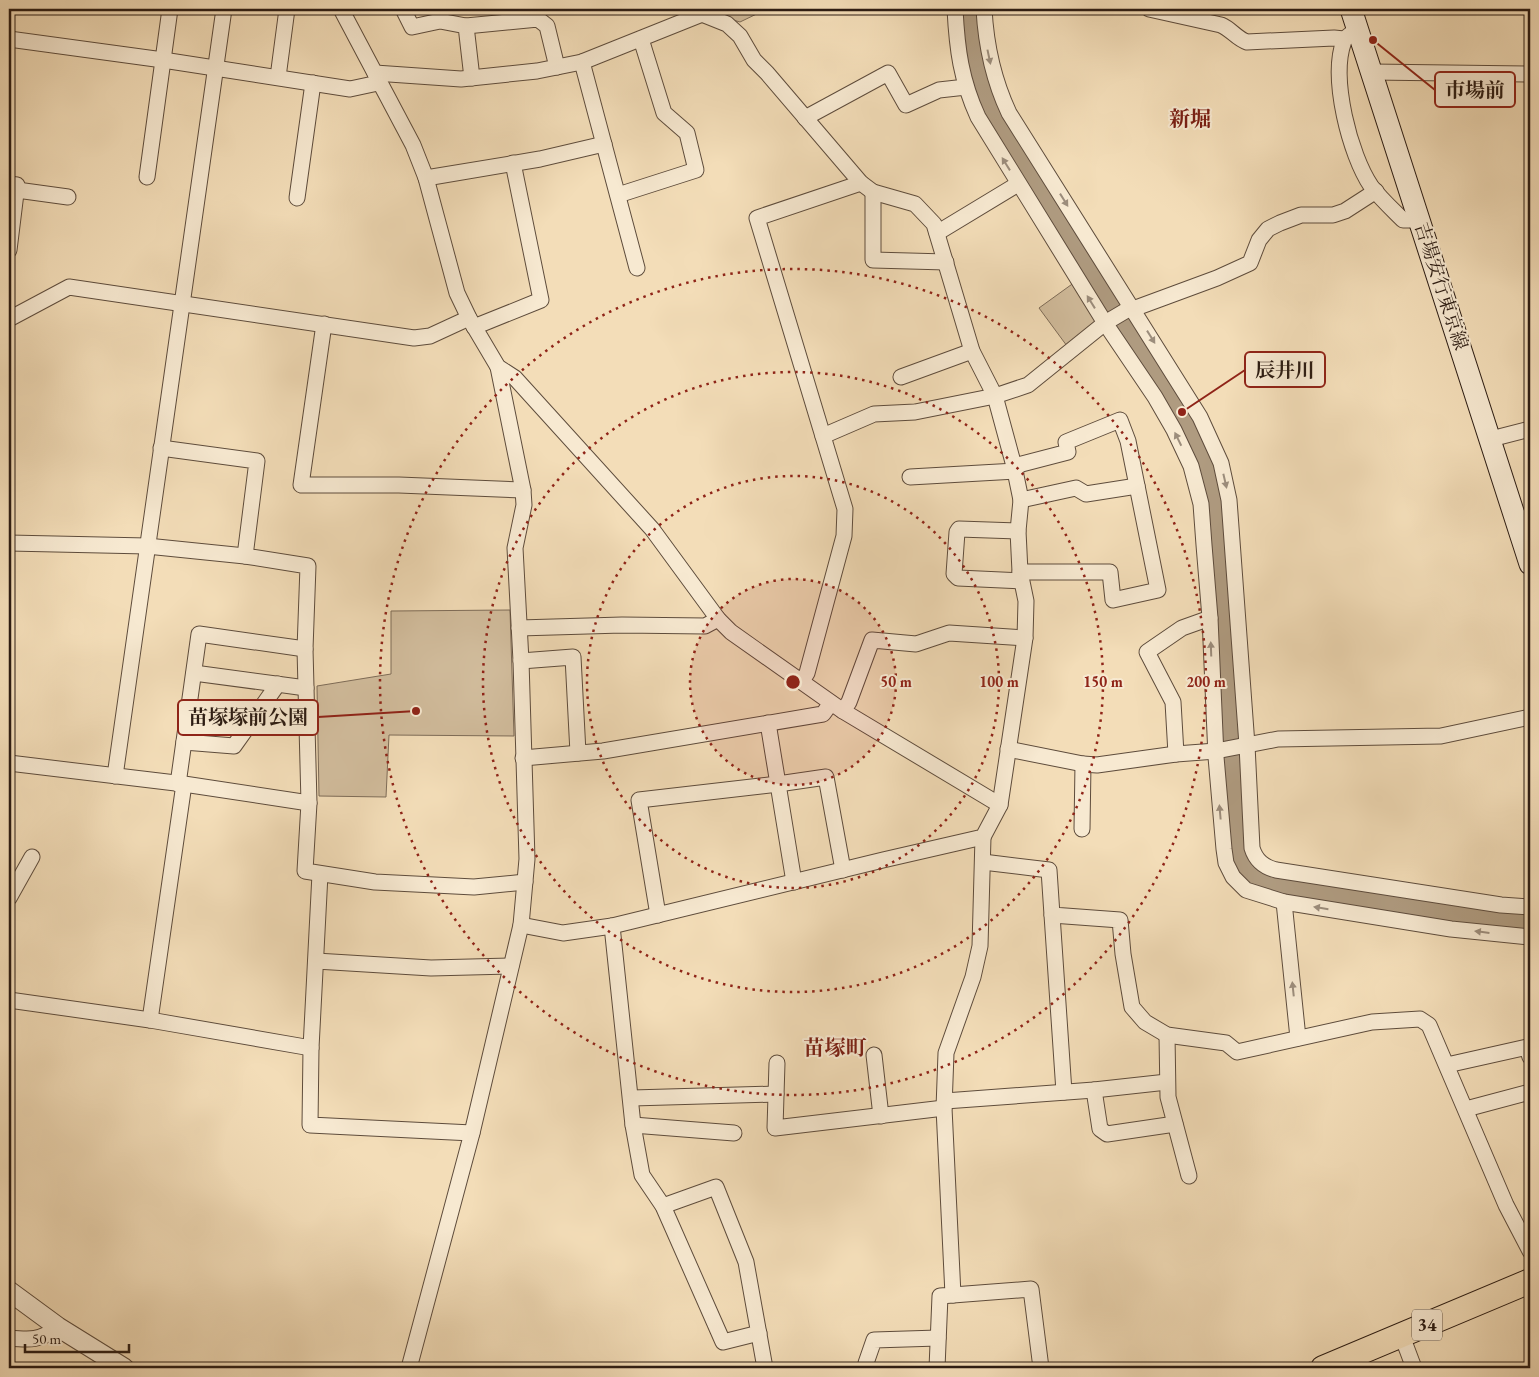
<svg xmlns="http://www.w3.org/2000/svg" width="1539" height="1377" font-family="'EB Garamond','Noto Serif JP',serif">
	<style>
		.green { fill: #d1bc9c; stroke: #7e6c58 }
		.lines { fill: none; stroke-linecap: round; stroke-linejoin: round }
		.river { stroke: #af9b80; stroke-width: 25 }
		.minor-casing { stroke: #5e4c3c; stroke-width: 17 }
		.tertiary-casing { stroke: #5e4c3c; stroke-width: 21 }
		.secondary-casing { stroke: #2c1c13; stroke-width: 23 }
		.primary-casing { stroke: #2c1c13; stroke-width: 26 }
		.minor { stroke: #f7e9d1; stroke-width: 15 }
		.tertiary { stroke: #f7e9d1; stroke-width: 19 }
		.secondary { stroke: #f7e9d1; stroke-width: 21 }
		.primary { stroke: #f3ddb8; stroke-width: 24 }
		.oneway { fill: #9c8d7c }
		.ring { fill: none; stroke: #8f2418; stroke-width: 2.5; stroke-dasharray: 2.5 5 }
		.labels { text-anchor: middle; stroke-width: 4; stroke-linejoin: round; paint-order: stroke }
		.shield { fill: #f7e9d1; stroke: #695a4c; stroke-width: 1 }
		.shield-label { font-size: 18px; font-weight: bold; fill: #2c1c13 }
		.street-label { font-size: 19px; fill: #2c1c13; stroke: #f7e9d1 }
		.quarter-label { font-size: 21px; font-weight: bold; fill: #7a1f14; stroke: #f7e9d1 }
		.centre { fill: #8f2418; stroke: #f7e9d1; stroke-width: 2.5 }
		.ring-label { font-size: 15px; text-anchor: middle; font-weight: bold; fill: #8f2418; stroke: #f7e9d1; stroke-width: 4; stroke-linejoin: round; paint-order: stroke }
		.leader { fill: none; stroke: #8f2418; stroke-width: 2 }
		.callout-dot { fill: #8f2418; stroke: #f7e9d1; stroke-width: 2 }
		.callout { fill: #f7e9d1; stroke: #8f2418; stroke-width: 2 }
		.callout-label { font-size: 20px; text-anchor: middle; font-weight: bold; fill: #2c1c13 }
	</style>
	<rect width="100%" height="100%" fill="#f3ddb8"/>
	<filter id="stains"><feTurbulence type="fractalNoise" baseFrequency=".004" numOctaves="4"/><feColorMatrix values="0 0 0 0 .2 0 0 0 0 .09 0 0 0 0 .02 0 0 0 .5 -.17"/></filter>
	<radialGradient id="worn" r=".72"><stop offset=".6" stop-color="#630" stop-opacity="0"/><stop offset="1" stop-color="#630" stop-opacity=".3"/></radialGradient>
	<g class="green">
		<polygon points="695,9 767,9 740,22"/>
		<polygon points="1075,282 1096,317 1095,324 1067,346 1039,308"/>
		<polygon points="510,610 514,736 389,735 386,797 319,796 317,686 391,674 391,611"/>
	</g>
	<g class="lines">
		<path class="river" d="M970,9L971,37L977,72L987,105L1059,222L1093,270L1151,365L1182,412L1206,463L1215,500L1238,855C1240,863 1242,870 1248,875C1264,888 1292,888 1311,891C1383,904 1457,915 1530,920"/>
		<g class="minor-casing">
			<g id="minor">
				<polyline points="341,9 413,145 426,178 457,293 469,318 498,367 515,378 652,529 718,619 731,632 843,711 1000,805"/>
				<polyline points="403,9 412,27 440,21 466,26 472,78"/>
				<path d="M955,9C957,49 961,80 978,117L1105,323L1155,397L1174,430L1191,466L1201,504L1204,545L1210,618L1216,757L1224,849L1226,863L1233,877L1246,890L1284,902L1451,929L1530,937"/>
				<path d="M984,9C986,46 993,79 1009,113L1200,417L1221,463L1229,500L1247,745L1252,848C1256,861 1264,867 1276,870L1501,905L1530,907"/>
				<path d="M1149,9L1221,25C1231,29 1237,39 1247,42L1334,38L1344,39"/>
				<polyline points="466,26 538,19 547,26 557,67"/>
				<path d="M1358,29C1353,32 1346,36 1344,41C1330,78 1350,155 1371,186C1380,198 1392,209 1403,220H1421"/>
				<polyline points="9,39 163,60 350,89 378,83"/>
				<polyline points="582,62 637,268"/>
				<polyline points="1372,72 1530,74"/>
				<polyline points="375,73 461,79 537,71 582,62 702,14 727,24 740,36 754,60 767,73 861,183 873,192 915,204 934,224 972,351 995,396 1014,466 1021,500 1018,531 1020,572 1026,601 1025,638 1000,805 983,837 883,860 612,926 563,933 521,925"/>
				<polyline points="278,77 287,9"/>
				<polyline points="805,118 888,73 906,105 939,90 966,87"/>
				<polyline points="147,177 170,9"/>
				<polyline points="426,178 540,159 604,144"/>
				<polyline points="9,184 17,185 9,250"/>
				<polyline points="17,190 68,197"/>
				<polyline points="873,192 873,260 946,262"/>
				<polyline points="618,195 696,170 687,133 664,113 641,39"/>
				<polyline points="297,198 313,83"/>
				<polyline points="937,233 1018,184"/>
				<polyline points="1133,309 1217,278 1250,263 1259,240 1268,229 1280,223 1301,215 1333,215 1345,211 1376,191"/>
				<polyline points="9,319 69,287 414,338 430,336 469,318"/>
				<polyline points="324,324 301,485 399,485 523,490"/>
				<polyline points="474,327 541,300 513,163"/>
				<polyline points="901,377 972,351"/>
				<polyline points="823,436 874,414 915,412 995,396 1028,385 1105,323 1132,307"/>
				<polyline points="1491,439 1530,429"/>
				<polyline points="161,448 257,461 245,556"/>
				<polyline points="1014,466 1068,452 1066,442 1120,420 1128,441 1158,590 1113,600 1110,572 1020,572"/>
				<polyline points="910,477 1016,471"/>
				<polyline points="1021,500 1076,488 1086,494 1137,486"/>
				<polyline points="1517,521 1530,516"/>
				<polyline points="1018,531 959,529 957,532 954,574 958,578 1021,581"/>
				<polyline points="9,543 147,546 245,556 308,566 305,649 309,803 305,871 375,882 474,887 525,882"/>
				<polyline points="519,628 622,625 705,626 718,619"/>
				<polyline points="521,661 573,657 578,753"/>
				<polyline points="194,673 306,688"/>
				<polyline points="802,681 807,673 844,536 845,509 757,218 861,183"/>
				<polyline points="843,711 849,702 872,640 916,644 949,633 1025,638"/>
				<polyline points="768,723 794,882"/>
				<polyline points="184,742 234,746 278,684"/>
				<polyline points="1008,749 1083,764 1097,765 1176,754 1216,751 1278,739 1441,736 1530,717"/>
				<polyline points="1176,754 1173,702 1147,652 1182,628 1210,618"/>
				<polyline points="523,758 603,751 823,714 831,703"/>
				<polyline points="9,763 184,784 309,803"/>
				<path d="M115,776C150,520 189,265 224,9"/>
				<polyline points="178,784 199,634 305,649"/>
				<polyline points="1082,829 1083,764"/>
				<polyline points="983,862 1049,870 1052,915 1120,920 1123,954 1132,1007 1145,1022 1167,1035 1226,1043 1237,1052 1372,1022 1420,1019 1429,1025 1506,1205 1530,1251"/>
				<polyline points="320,874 311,1048 310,1125 472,1133"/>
				<polyline points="9,898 32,857"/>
				<polyline points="1284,902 1298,1038"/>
				<polyline points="658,915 639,800 778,784 826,777 843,870"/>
				<polyline points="1052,915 1064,1092"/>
				<polyline points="612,926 633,1125 642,1175 663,1206 723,1342 759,1333"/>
				<polyline points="316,961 431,968 511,966"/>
				<polyline points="9,1000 150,1020 311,1048"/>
				<polyline points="150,1020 184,784"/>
				<polyline points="1167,1035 1168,1097 1189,1176"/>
				<polyline points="874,1055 881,1116"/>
				<polyline points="777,1063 775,1128 944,1108"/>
				<polyline points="1447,1065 1527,1047 1530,1057"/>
				<polyline points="1094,1090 1100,1129 1107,1134 1175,1124"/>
				<polyline points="632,1098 776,1094"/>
				<polyline points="945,1101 1094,1090 1167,1082"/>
				<polyline points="1466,1109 1530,1092"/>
				<polyline points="633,1125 734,1133"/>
				<polyline points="663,1206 716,1187 746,1262 765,1368"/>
				<polyline points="953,1295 1031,1289 1041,1368"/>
				<polyline points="1402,1336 1414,1368"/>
				<path d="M9,1338C30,1340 40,1341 58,1327"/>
				<polyline points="409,1368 472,1133 521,925 527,859 521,661 515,548 524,505 523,490 498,367"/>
				<polyline points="867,1368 866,1363 874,1340 938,1338"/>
				<polyline points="937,1368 940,1296 953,1295 944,1108 946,1053 973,977 980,946 983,837"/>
			</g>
		</g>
		<g class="tertiary-casing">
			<polyline id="tertiary" points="9,1291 58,1327 124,1368"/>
		</g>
		<g class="secondary-casing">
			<polyline id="secondary" points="1351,9 1530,564"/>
		</g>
		<g class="primary-casing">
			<polyline id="primary" points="1323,1368 1530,1281"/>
		</g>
		<use href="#minor" class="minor"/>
		<use href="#tertiary" class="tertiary"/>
		<use href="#secondary" class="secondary"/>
		<use href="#primary" class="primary"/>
	</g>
	<defs><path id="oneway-solid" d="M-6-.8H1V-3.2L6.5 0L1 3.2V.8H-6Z" transform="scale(1.25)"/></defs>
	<g class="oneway">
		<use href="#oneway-solid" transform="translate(989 57) rotate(78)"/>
		<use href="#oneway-solid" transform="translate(1006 164) rotate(-122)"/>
		<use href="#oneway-solid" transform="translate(1064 200) rotate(58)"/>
		<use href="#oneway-solid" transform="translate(1091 302) rotate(-122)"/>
		<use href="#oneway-solid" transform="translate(1151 337) rotate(58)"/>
		<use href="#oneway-solid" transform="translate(1178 439) rotate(-116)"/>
		<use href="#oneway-solid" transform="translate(1225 481) rotate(77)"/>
		<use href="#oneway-solid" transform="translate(1211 649) rotate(-92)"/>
		<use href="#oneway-solid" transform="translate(1220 812) rotate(-95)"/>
		<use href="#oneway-solid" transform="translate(1321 908) rotate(-171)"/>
		<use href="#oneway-solid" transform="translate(1482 932) rotate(-173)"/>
		<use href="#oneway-solid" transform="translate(1293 989) rotate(-96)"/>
	</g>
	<circle cx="793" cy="682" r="103" fill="#8f2418" fill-opacity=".12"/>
	<g class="ring">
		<circle cx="793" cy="682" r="103"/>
		<circle cx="793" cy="682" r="206"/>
		<circle cx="793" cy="682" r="310"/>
		<circle cx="793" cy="682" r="413"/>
	</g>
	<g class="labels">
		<rect class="shield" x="1412" y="1309.5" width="30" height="31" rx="4"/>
		<g class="shield-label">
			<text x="1427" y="1331">34</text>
		</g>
		<g class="street-label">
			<text transform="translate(1442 286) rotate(72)" y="7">吉場安行東京線</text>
		</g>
		<g class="quarter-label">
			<text x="1190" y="126">新堀</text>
			<text x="835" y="1055">苗塚町</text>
		</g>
	</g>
	<circle cx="793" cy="682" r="8" class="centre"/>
	<g class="ring-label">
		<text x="896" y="687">50 m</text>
		<text x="999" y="687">100 m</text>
		<text x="1103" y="687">150 m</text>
		<text x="1206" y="687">200 m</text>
	</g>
	<path class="leader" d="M1373 40L1435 90M1182 412L1245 370M416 711L318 717"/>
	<g class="callout-dot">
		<circle cx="1373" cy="40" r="5"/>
		<circle cx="1182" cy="412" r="5"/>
		<circle cx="416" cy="711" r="5"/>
	</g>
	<g class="callout">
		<rect x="1435" y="72" width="80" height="35" rx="5"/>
		<rect x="1245" y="352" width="80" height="35" rx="5"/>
		<rect x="178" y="700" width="140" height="35" rx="5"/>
	</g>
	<g class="callout-label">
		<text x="1475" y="97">市場前</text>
		<text x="1285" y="377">辰井川</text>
		<text x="248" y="724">苗塚塚前公園</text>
	</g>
	<rect width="1539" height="1377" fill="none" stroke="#f3ddb8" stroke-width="30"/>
	<rect x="10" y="10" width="1519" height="1357" fill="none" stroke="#2c1c13" stroke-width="2.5"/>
	<rect x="15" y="15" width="1509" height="1347" fill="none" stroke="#2c1c13"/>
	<path d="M25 1344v8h104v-8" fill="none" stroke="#2c1c13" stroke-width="2.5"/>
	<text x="32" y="1344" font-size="15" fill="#2c1c13" stroke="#f7e9d1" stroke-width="4" paint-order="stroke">50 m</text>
	<rect width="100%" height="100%" filter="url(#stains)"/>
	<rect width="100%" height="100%" fill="url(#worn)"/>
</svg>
